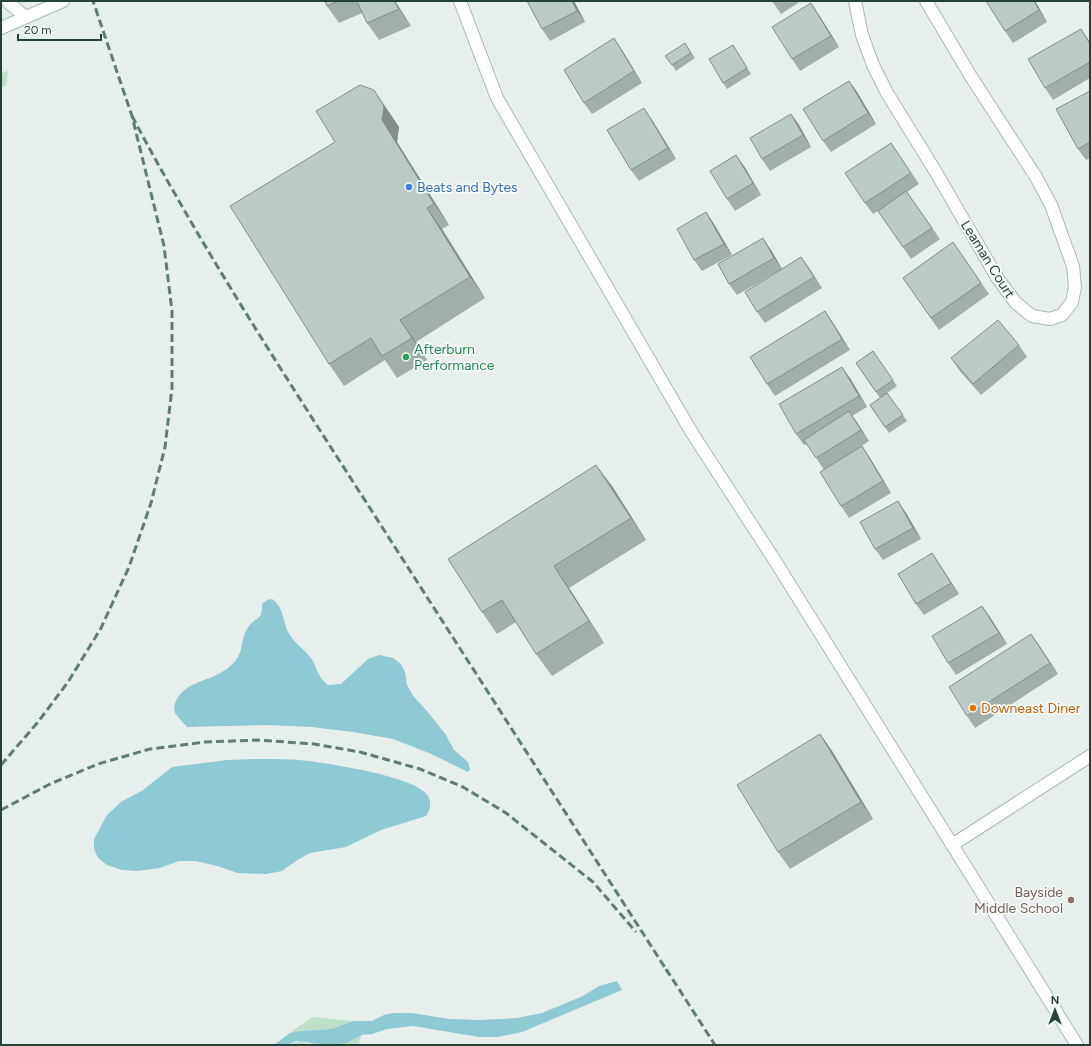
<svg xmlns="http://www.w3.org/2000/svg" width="1091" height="1046" font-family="Figtree,sans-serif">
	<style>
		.green { fill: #bfe0c8 }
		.water { fill: #8ec9d4 }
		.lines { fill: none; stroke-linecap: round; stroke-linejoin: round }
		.lane-casing { stroke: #a8b8b2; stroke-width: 14 }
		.street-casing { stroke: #a8b8b2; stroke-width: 14 }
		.secondary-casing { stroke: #a4bbb3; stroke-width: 14 }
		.lane { stroke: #fff; stroke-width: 12 }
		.street { stroke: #fff; stroke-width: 12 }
		.secondary { stroke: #fff; stroke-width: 12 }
		.rail { stroke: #5f7d75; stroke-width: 3; stroke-dasharray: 8 4; stroke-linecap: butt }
		.wall { fill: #a1aea9 }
		.shaded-wall { fill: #838d89 }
		.building { fill: #bbcac4; stroke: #838d89 }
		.shop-dot { fill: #3f7fe0; stroke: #f7fbf9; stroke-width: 1.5 }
		.leisure-dot { fill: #2e9e5b; stroke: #f7fbf9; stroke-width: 1.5 }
		.food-dot { fill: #e8710a; stroke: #f7fbf9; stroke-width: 1.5 }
		.education-dot { fill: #8d6e63; stroke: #f7fbf9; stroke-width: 1.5 }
		.labels { text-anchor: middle; stroke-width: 3.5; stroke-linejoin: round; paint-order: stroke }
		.shop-label { font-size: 14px; fill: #366cbe; stroke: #f7fbf9; text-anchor: start }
		.street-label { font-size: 14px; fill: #24423a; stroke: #f7fbf9 }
		.leisure-label { font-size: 14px; fill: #27864d; stroke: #f7fbf9; text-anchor: start }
		.food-label { font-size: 14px; fill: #c56008; stroke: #f7fbf9; text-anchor: start }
		.education-label { font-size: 14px; fill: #785e54; stroke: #f7fbf9; text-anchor: end }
	</style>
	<rect width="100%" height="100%" fill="#e6efeb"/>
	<g class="green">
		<polygon points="8,71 6,86 1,87 1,73"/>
		<polygon points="312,1017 353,1021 331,1029 300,1031 290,1033"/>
		<path d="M362,1035L358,1045H288C300,1039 301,1044 312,1044C325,1044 351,1041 362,1035Z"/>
	</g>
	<g class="water">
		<path d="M272,599C285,608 282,623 290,635C296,645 307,651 313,661C318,671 318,677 328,685L341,684L368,659L379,655L393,658L401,664L405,672L407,685L414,697L427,711L446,735L454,750L468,762L470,769L468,772L429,753L393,739L353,732L311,727L267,725L187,727C183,722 178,718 175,713C174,709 174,705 176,701C185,682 206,682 222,672C226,670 233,664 236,660C244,650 241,635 249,626C258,615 262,622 262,604L267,600Z"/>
		<path d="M256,759C274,759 291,759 309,761C331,764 418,777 428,796C432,803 430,810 426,816L381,830L346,847L310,853L296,861L282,871L266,874L238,873L217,866L196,861H179L160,868L137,871L122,870L107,865L98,858L94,849V839L107,815L121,802L143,790L172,767L227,760Z"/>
		<polygon points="617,981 622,990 522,1032 498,1037 479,1037 413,1026 387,1029 372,1034 362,1035 346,1043 337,1044 325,1045 296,1041 288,1045 274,1045 290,1033 300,1031 331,1029 353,1021 372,1021 384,1015 394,1013 412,1013 449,1019 480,1020 517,1018 542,1013 583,996 599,986"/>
	</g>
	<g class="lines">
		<g class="lane-casing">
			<g id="lane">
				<polyline points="7,1 25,17"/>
				<polyline points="952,845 1090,756"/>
			</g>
		</g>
		<g class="street-casing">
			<polyline id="street" points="855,1 862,35 873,65 887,93 934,169 998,279 1016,303 1032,316 1050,319 1062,315 1072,302 1075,287 1073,266 1051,205 1036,177 970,75 926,1"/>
		</g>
		<g class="secondary-casing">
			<g id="secondary">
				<polyline points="460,1 497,98 692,433 772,556 1077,1045"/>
				<polyline points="1,28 63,1"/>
			</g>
		</g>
		<use href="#lane" class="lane"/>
		<use href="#street" class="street"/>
		<use href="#secondary" class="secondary"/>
		<g class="rail">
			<path d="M132,116C205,254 291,385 375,516C473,669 571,821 669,974"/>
			<polyline points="1,765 38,722 68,682 101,628 129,567 151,503 165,447 172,388 172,311 164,246 132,116 93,1"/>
			<polyline points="1,810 50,784 98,764 150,749 205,742 258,740 314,744 360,752 420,769 463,787 506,813 593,882 636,932"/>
			<polyline points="666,969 715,1045"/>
		</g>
	</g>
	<g class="wall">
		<polygon points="325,1 395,1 411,26 379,40 367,23 362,13 339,23 327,6"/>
		<polygon points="574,1 585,22 550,41 542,29"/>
		<polygon points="772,1 801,1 781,14"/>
		<polygon points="986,1 1035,1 1047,22 1013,43 1005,31"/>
		<polygon points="819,15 839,47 800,71 792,59"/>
		<polygon points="1090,42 1090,78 1053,100 1045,88"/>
		<polygon points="685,43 695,58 676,71 672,65"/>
		<polygon points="622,50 642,83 592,114 584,103"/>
		<polygon points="737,51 751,74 727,89 723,83"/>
		<polygon points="849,81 857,92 876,124 831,152 823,141"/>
		<polygon points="1090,91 1090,158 1086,160 1078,149"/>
		<polygon points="644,108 652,120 676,159 639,181 631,170"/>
		<polygon points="389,112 399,127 397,142 449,225 442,229 485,298 416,342 427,360 397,378 385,360 344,386 329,364"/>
		<polygon points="791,114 799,125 811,147 770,171 762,159"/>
		<polygon points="891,143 919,184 907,192 940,239 911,259 878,211 873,214 865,203"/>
		<polygon points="744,166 761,195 735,211 727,199"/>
		<polygon points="706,212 714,224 732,255 702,271 694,260"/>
		<polygon points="953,242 989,294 939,330 903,278"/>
		<polygon points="771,250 782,269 737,295 729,284"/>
		<polygon points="801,257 822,288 765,323 757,312"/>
		<polygon points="825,311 833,323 850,350 775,396 767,384"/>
		<polygon points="1019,345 1027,357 981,395 959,370 951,358"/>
		<polygon points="873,351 897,386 880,398 856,363"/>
		<polygon points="850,378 867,407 852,416 869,441 836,463 862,446 870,458 891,493 849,518 841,506 824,470 807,444 804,445 796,434"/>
		<polygon points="887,393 907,421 889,433 870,405"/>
		<polygon points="612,486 646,540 569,588 604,643 552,676 536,654 516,622 497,634 482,612"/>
		<polygon points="906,513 921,539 883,560 875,549"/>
		<polygon points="932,553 959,594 924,615 916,604"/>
		<polygon points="990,617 1007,644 956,675 948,663"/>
		<polygon points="1031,634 1058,674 975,728 967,716"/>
		<polygon points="820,734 832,751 873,819 790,869 778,852"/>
	</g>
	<g class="shaded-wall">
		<polygon points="394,1 395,1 411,26 399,9"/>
		<polygon points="572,1 574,1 585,22 577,11"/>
		<polygon points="1034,1 1035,1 1047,22 1039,10"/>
		<polygon points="811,3 819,15 839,47 831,36"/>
		<polygon points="1081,29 1090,42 1090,44"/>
		<polygon points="614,38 622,50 642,83 634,71"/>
		<polygon points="849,81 857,92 876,124 868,113"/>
		<polygon points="374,90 389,112 399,127 397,142 449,225 434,204 382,120"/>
		<polygon points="644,108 652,120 676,159 668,148"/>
		<polygon points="791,114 799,125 811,147 803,135"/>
		<polygon points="736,155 744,166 761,195 753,183"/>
		<polygon points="427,208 442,229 485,298 470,277"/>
		<polygon points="706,212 714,224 732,255 724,244"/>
		<polygon points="763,238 771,250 782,269 774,258"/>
		<polygon points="801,257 809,268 822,288 814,277"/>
		<polygon points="825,311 833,323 850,350 842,339"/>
		<polygon points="400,320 416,342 427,360 412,338"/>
		<polygon points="842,367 850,378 867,407 859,396"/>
		<polygon points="849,411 857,422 869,441 861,430"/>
		<polygon points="862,446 870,458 891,493 883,481"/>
		<polygon points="596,465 612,486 646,540 631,518"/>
		<polygon points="898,501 906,513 921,539 913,528"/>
		<polygon points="932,553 940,565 959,594 951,583"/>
		<polygon points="554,566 569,588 604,643 589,621"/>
		<polygon points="982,606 990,617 1007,644 999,633"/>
		<polygon points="1031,634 1039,645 1058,674 1050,663"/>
		<polygon points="820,734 832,751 873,819 861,802"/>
	</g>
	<g class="building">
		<polygon points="325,1 339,1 327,6"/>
		<polygon points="357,1 394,1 399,9 367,23"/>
		<polygon points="527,1 572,1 577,11 542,29"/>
		<polygon points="986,1 1034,1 1039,10 1005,31"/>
		<polygon points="811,3 831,36 792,59 772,27"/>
		<polygon points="1081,29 1090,44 1090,62 1045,88 1028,59"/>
		<polygon points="614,38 634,71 584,103 564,70"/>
		<polygon points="685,43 691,53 672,65 665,56"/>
		<polygon points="733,45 747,68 723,83 709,59"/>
		<polygon points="849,81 868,113 823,141 803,109"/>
		<polygon points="360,85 374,90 384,106 382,120 434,204 427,208 470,277 400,320 412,338 382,356 371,338 329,364 230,206 335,142 316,111"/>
		<polygon points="1090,91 1090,142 1078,149 1056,109"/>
		<polygon points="644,108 668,148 631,170 607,130"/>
		<polygon points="791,114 803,135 762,159 750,138"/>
		<polygon points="891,143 911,173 865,203 845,173"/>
		<polygon points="736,155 753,183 727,199 710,171"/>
		<polygon points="906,191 932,228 903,247 878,211"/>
		<polygon points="706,212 724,244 694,260 677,229"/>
		<polygon points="763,238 774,258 729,284 718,264"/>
		<polygon points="953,242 981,283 931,318 903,278"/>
		<polygon points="801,257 814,277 757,312 745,292"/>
		<polygon points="825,311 842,339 767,384 750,357"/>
		<polygon points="998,320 1019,345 973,384 951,358"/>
		<polygon points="873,351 893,380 876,392 856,363"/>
		<polygon points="842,367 859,396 796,434 779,404"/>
		<polygon points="887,393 903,415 885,427 870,405"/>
		<polygon points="849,411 861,430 816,458 804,440"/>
		<polygon points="862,446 883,481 841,506 820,472"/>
		<polygon points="596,465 631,518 554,566 589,621 536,654 502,600 482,612 448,559"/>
		<polygon points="898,501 913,528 875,549 860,522"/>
		<polygon points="932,553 951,583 916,604 898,574"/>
		<polygon points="982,606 999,633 948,663 932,636"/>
		<polygon points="1031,634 1050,663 967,716 949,687"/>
		<polygon points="820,734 861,802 778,852 737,785"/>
	</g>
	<circle class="shop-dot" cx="409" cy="187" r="4"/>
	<circle class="leisure-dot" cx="406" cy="357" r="4"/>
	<circle class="food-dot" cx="973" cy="708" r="4"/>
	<circle class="education-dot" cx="1071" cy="900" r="4"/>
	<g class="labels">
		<g class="shop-label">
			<text x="417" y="192">Beats and Bytes</text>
		</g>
		<g class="street-label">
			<text transform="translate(988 259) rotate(58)" y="5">Leaman Court</text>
		</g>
		<g class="leisure-label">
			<text x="414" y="354">Afterburn<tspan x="414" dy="16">Performance</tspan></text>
		</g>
		<g class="food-label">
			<text x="981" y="713">Downeast Diner</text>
		</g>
		<g class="education-label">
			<text x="1063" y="897">Bayside<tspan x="1063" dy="16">Middle School</tspan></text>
		</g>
	</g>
	<rect width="1091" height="1046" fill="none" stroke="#24423a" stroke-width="4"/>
	<g transform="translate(1055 1010)" stroke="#f7fbf9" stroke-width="3" paint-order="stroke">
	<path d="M0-3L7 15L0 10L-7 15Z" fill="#24423a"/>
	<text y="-6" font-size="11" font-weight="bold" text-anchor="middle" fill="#24423a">N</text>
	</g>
	<path d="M18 34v6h83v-6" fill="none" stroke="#24423a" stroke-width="2"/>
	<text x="24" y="34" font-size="12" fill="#24423a" stroke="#f7fbf9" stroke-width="3" paint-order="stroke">20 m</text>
</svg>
